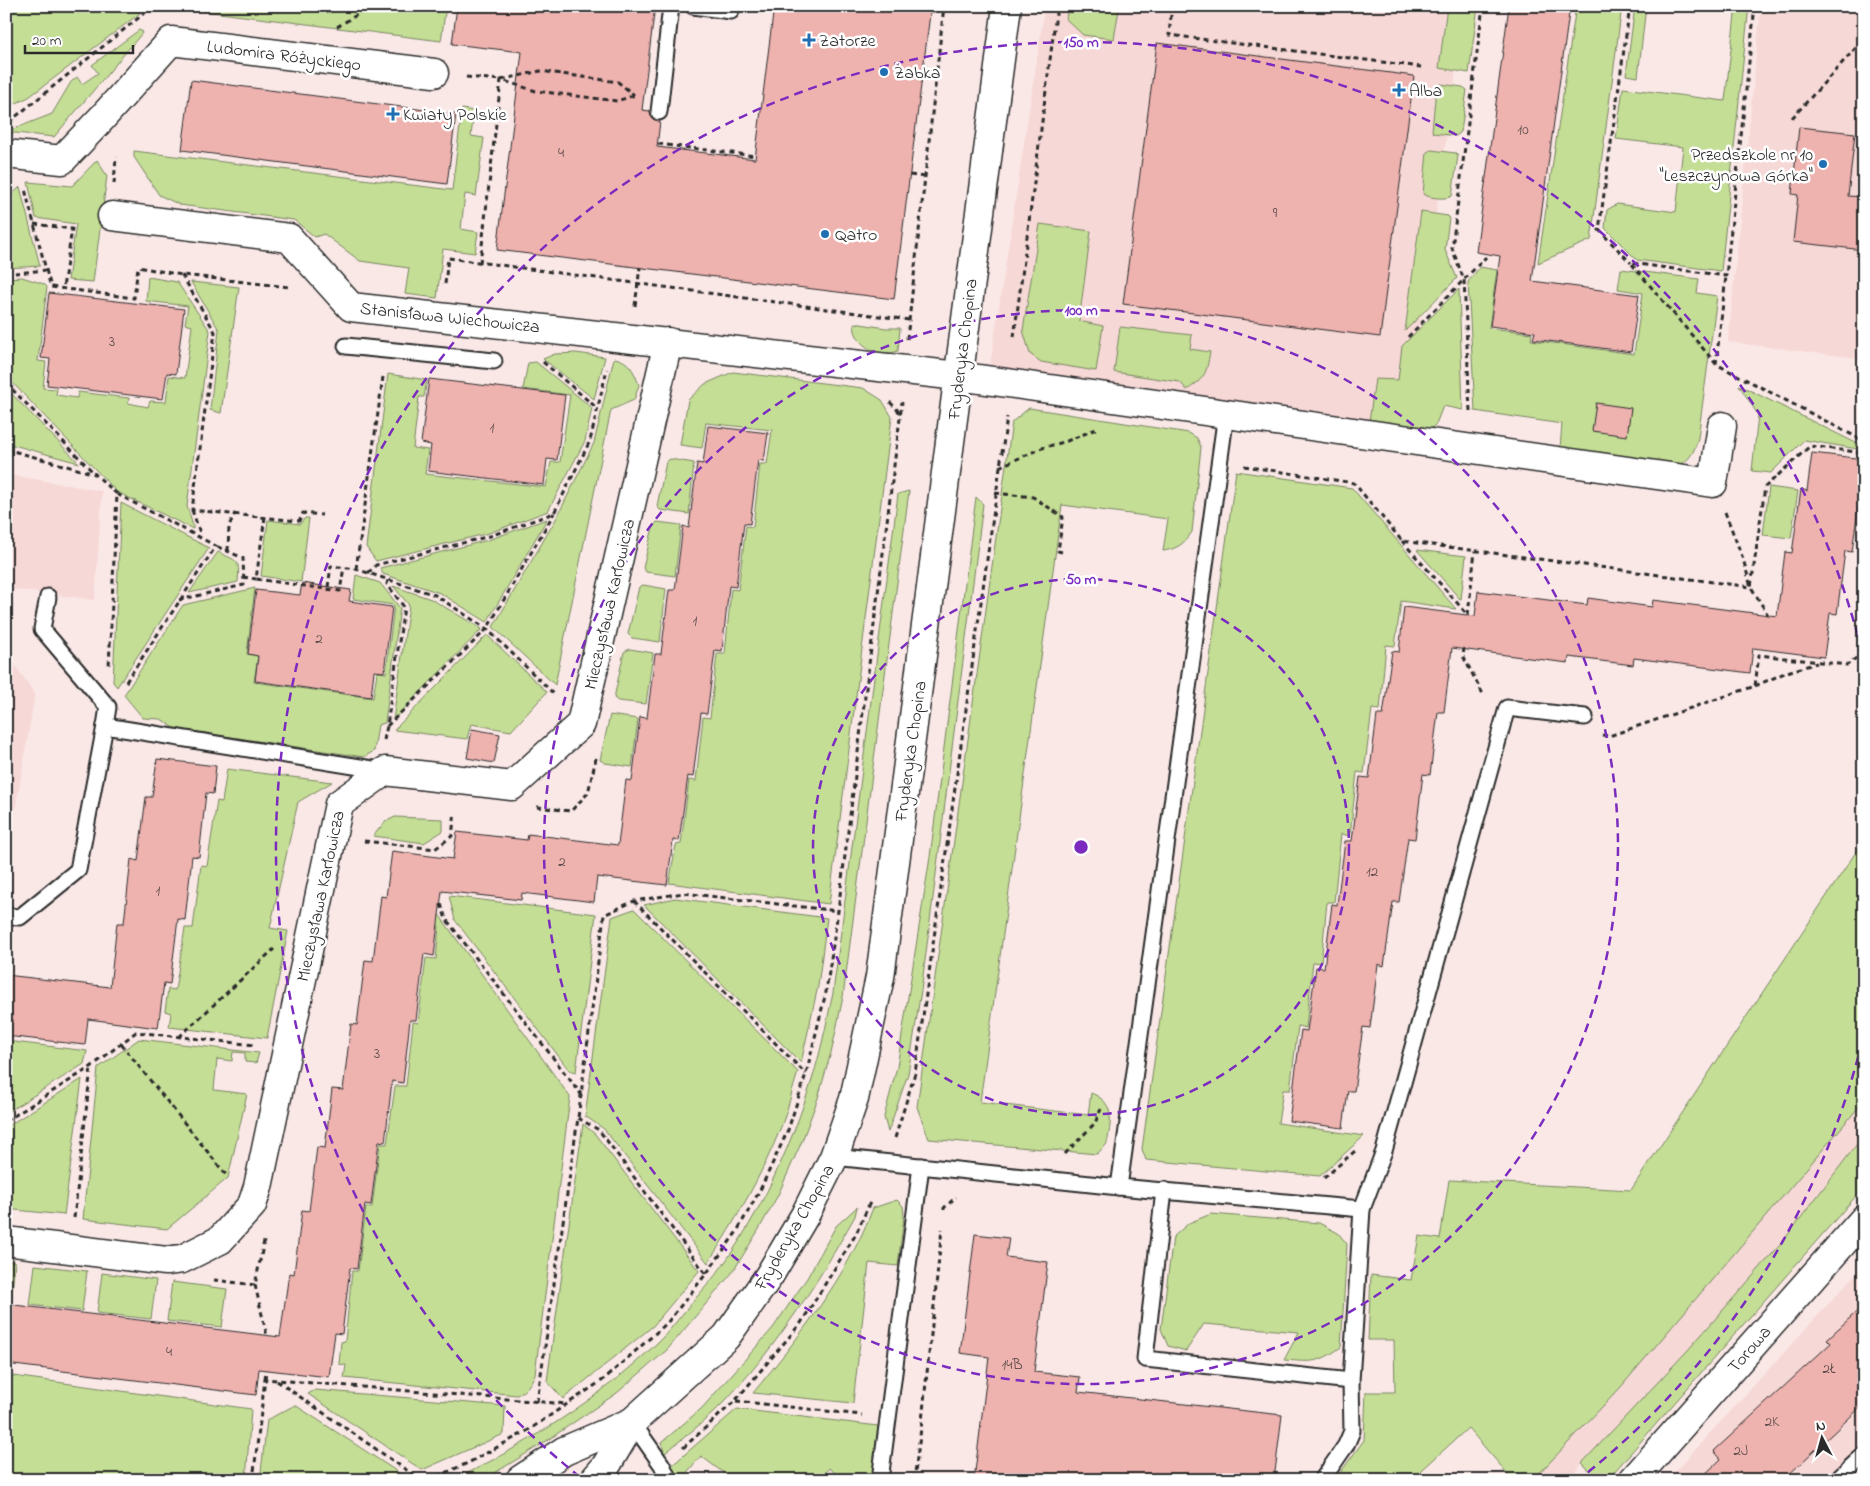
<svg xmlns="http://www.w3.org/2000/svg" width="1870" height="1486" font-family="'Indie Flower',sans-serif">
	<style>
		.built { fill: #f6d8d6 }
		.green { fill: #c4de95; stroke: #788460 }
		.building { fill: #eeb2af; stroke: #2b2b2b }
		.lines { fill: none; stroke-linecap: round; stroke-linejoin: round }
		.lane-casing { stroke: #2b2b2b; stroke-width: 19 }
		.street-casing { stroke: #2b2b2b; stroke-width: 31 }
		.secondary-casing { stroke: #2b2b2b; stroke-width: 31 }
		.path { stroke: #2b2b2b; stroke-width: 3; stroke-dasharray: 5 4; stroke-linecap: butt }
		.lane { stroke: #fff; stroke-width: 15 }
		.street { stroke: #fff; stroke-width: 28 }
		.secondary { stroke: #fff; stroke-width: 28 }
		.ring { fill: none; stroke: #7b2cbf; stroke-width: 2.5; stroke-dasharray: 9 6 }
		.poi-dot { fill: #1f6fb2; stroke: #fff; stroke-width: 2 }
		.labels { text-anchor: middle; stroke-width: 5; stroke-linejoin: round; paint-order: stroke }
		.number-label { font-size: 15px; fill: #5c4d4c }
		.poi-label { font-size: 18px; fill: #2b2b2b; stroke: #fff; text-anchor: start }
		.street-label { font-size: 18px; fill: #2b2b2b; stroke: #fff }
		.centre { fill: #7b2cbf; stroke: #fff; stroke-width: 2.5 }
		.ring-label { font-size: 15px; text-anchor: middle; font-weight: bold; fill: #7b2cbf; stroke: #fff; stroke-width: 5; stroke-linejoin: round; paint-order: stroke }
	</style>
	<rect width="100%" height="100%" fill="#fae8e7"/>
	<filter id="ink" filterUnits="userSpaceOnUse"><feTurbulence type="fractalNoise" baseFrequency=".02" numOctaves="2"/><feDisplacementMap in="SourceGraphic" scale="10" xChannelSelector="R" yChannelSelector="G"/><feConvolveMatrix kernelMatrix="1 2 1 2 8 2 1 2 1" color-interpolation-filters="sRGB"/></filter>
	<g filter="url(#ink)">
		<g class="built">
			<polygon points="1045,6 1465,6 1405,431 990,366"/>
			<polygon points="1761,6 1864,6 1864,359 1728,342"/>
			<polygon points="6,474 102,491 95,600 10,589 6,611"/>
			<polygon points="6,652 35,694 16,806 6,819"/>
			<polygon points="1864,1101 1864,1135 1780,1245 1688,1350 1567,1480 1533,1480 1620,1388"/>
			<polygon points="1864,1265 1864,1480 1667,1480"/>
		</g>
		<g class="green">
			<polygon points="6,6 140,6 139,14 29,97 6,108"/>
			<polygon points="164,6 446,6 441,41"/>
			<polygon points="1068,6 1162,6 1161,10 1119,9 1114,39 1083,35 1066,19"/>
			<polygon points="1447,6 1478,6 1469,73 1439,68"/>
			<polygon points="1576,6 1622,6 1591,240 1538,263"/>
			<polygon points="1635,6 1646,6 1638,77 1626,75"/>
			<polygon points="1736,6 1749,6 1721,271 1637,260 1605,228 1607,210 1617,204 1676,212 1683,147 1616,139 1623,88 1725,101"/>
			<polygon points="139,30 143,32 54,137 6,132 52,114 71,82 77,77 82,84 98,73 92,65"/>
			<polygon points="1440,84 1463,87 1467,90 1461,132 1456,136 1434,133 1432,131 1436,88"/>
			<polygon points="462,109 474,111 471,136 484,138 476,196 465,194 461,229 478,232 475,253 443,249 437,298 405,294 409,268 360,261 324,234 315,237 294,220 180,205 159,195 134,157 134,151 452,190"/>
			<path d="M1431,150L1456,153L1458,156L1452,196C1445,200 1429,198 1423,194L1427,152Z"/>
			<polygon points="97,160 107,176 93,282 68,280 76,224 36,218 28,182 72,186"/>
			<polygon points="20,187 40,266 6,268 6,200"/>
			<polygon points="1421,212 1448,216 1449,218 1445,250 1457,278 1405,331"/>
			<polygon points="1040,224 1091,231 1079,321 1103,326 1096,371 1041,362 1030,354 1023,330"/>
			<path d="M1480,267L1497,270L1489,328L1532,333L1531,340L1634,354L1643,293L1618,289L1621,269L1699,279L1697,293L1717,296L1698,438C1695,450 1691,458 1681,465L1560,448L1562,424L1475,411L1468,282Z"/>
			<polygon points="22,277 44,284 47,287 38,361 46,362 43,388 57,389 56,395 77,398 78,392 129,398 128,403 148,407 150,401 166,402 169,376 185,378 192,326 185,324 188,306 146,301 148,277 177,282 210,331 187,506 193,526 193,529 117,492 6,376 6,278"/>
			<polygon points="191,282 239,287 221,413 210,410 219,330"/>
			<polygon points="1459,289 1463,410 1443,406 1436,424 1430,430 1369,422 1375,379 1398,380 1402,346"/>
			<path d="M854,323L886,328H900L898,351C878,358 854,346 854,323Z"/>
			<path d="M1120,327L1192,335L1190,349L1210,352C1206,374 1206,377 1187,390L1180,382L1114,372Z"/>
			<polygon points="576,353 605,357 594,399 543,359 555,354"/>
			<path d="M614,358C629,360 634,371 639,385L634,400L611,410L555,685L493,627L556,519L594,443Z"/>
			<polygon points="536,362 592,408 585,441 548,511 489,533 376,561 366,547 388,374 427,380 424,397 419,397 413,448 428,450 425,474 546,487 551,462 560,462 570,395 523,389 528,363"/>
			<polygon points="733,372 863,388 882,400 892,417 829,904 669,883 676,845 681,844 689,780 696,781 703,717 710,718 717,654 725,654 731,589 738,590 746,526 753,527 760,464 767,464 772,430 706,423 702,448 680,445 688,400 705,384"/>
			<polygon points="1739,385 1864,447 1864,450 1804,440 1771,473 1752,471 1758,415"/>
			<polygon points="6,388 79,463 6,443"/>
			<path d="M1029,408L1189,433L1197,438L1201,447L1192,532C1184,544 1177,549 1163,551L1168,519L1062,505L980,1102L1088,1115L1091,1093C1111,1101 1112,1114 1109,1133C1108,1137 1108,1142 1106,1145C1104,1148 1099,1151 1097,1154L929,1139L917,1107L1012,422Z"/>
			<polygon points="670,459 694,463 689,514 660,510 657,506 666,462"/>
			<polygon points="1236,471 1352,488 1456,609 1401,601 1395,646 1386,645 1380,710 1372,709 1364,773 1357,772 1350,836 1341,834 1334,902 1327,902 1321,963 1313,962 1306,1028 1298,1026 1290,1090 1283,1090 1278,1123 1364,1136 1320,1176 1146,1160 1142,1149"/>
			<polygon points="1769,487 1798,491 1791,538 1763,535"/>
			<path d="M909,491L843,997L832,1049L818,1098L802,1141L778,1195L758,1231L732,1273L667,1350L617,1393L542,1444L493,1474L480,1480H454C527,1444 598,1400 657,1343C669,1332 679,1318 689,1306C701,1292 713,1279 723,1265C760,1213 788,1152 808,1092C819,1060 826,1026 833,993L898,494Z"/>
			<polygon points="976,497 983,504 922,984 908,1074 888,1132 884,1117 897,1067 930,857"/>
			<polygon points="121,503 209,548 117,687 113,682"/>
			<polygon points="305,518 309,518 301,582 261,576 268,520 300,524"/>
			<polygon points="547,519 487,622 440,593 383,574 380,568 488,540"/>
			<polygon points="657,522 681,525 675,576 646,572 643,568 653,527"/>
			<polygon points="1417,550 1466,556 1461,599 1460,599"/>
			<path d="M218,552C238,562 240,558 238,582L189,593Z"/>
			<polygon points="356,575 380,583 400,608 385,723 378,725 374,751 364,757 176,729 161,719 143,718 124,695 183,605 255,588 247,654 258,656 254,682 373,698 377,672 386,673 394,605 353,599"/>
			<polygon points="643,585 666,589 660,642 632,638 628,634 639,587"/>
			<polygon points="393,586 431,599 482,629 393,720 409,605"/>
			<polygon points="487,635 547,692 511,731 471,724 467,739 394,730"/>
			<polygon points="630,649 653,653 646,704 618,701 614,698 624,652"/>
			<polygon points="610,715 638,719 632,767 605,763 600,760"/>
			<polygon points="227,769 332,782 298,802 270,928 288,931 267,1038 169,1027 171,1013 165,1011 168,989 175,990 185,928 193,928 201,865 207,866 217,801 222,802"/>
			<polygon points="395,817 443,819 443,831 424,843 373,836 385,822"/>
			<polygon points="1864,840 1864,1101 1620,1388 1533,1480 1513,1480 1468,1428 1411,1480 1335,1480 1364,1440 1366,1392 1395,1392 1394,1340 1368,1340 1371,1275 1411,1280 1419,1236 1440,1239 1449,1180 1631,1190"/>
			<polygon points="449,896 596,914 576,1072 569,1070 455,920"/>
			<polygon points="675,898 827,918 818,986 801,1063 644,905"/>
			<path d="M435,909L570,1097L535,1374C531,1383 527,1390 517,1395L344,1378L346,1365L339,1364L341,1342L345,1341L352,1271H358L366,1207H372L380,1144H387L395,1086H406L413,1022L418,1023L426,958L436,959L439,926L434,924Z"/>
			<path d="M634,909L798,1072C792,1090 788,1110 781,1127C762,1175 736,1220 708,1263L604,1129L585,1116L612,917Z"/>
			<polygon points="139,1039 259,1053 256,1063 245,1062 245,1053 233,1052 232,1061 217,1059 214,1090 247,1094 228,1178 167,1229 83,1219 98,1068"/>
			<polygon points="6,1041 87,1051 84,1064 6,1113"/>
			<polygon points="82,1079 64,1215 6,1209 6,1127"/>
			<polygon points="583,1124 595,1134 699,1271 653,1326 563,1399 547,1381"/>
			<polygon points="1864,1135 1864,1187 1607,1480 1599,1480 1582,1463 1688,1350 1780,1245"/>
			<path d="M897,1200L903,1206L904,1216L898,1266L869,1263L853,1403L753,1393C799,1337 847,1277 873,1208Z"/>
			<path d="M857,1207L855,1216C817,1284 778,1345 724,1402C706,1421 684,1437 664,1454L662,1442L702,1408L773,1328L807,1278L836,1226Z"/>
			<path d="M1211,1214L1319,1223L1338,1233L1347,1244L1341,1347C1318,1364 1312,1362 1284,1360L1299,1332L1204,1324L1186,1351L1168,1346L1161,1329L1173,1237L1189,1223Z"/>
			<polygon points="6,1261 15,1262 11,1302 6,1302"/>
			<polygon points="35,1265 87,1271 82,1311 30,1305"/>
			<polygon points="102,1273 156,1280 151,1319 97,1313"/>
			<polygon points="172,1282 227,1289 222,1327 167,1321"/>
			<polygon points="6,1375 251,1409 246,1480 6,1480"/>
			<polygon points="315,1390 505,1406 504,1434 422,1470 308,1394"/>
			<polygon points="295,1405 410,1480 260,1480 267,1420"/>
			<polygon points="737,1409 878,1426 873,1471 869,1480 844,1480 829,1468 820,1480 740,1480 737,1477 733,1480 701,1456 682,1478 678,1480 669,1468"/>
		</g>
		<g class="building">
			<polygon points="457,6 655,6 642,110 650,111 653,119 660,121 657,147 755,159 774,6 931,6 894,299 497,250 522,52 452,44"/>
			<polygon points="1509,6 1570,6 1532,281 1639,295 1631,352 1533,339 1535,332 1490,326 1500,256 1476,252"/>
			<polygon points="1157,43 1414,76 1380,337 1123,304"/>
			<polygon points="191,80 456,114 447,184 182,150"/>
			<polygon points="1799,127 1855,133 1848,196 1864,197 1864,250 1793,242 1798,195 1792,194"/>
			<polygon points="49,293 184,309 176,374 167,373 163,399 47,385 50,359 41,358"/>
			<polygon points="429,379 565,395 557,460 547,459 544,485 428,471 431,445 421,443"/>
			<polygon points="1596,403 1631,408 1627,436 1592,431"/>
			<polygon points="708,426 768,433 764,461 758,460 750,524 744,523 736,587 729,586 722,651 715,650 707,714 701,713 693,777 688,776 679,841 673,840 667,885 597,877 594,902 522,893 521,900 442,891 434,956 424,954 416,1020 410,1020 403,1083 392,1081 385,1142 379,1141 371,1205 365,1204 357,1269 350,1268 342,1334 335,1333 329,1377 259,1369 256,1395 6,1364 6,1304 280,1337 289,1273 294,1274 302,1210 309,1211 317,1147 325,1148 332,1089 343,1090 351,1024 357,1025 365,960 373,961 381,896 386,897 392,851 453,859 457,832 527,840 528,834 618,845 626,780 632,781 640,717 647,718 655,654 661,654 669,590 675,590 683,526 689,528 697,463 703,464"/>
			<polygon points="1812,453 1864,459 1864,487 1861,487 1852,552 1845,551 1837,614 1830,613 1824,657 1753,648 1750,673 1634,658 1633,665 1569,657 1568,663 1452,648 1444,712 1438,712 1430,775 1423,774 1415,839 1408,838 1399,902 1393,902 1384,966 1378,964 1370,1028 1363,1027 1354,1091 1348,1091 1343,1128 1289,1121 1301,1030 1307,1031 1316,967 1324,968 1332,904 1337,905 1345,841 1352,841 1360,777 1369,778 1377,715 1383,715 1392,651 1399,652 1404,607 1475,616 1478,591 1587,605 1588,598 1652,607 1653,600 1777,616 1785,552 1792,553 1801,489 1807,491"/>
			<polygon points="302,583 351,590 349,601 392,607 384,672 374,671 371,697 255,681 258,656 248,654 256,590 300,595"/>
			<polygon points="472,729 500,734 494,763 467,758"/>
			<polygon points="157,759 216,766 213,794 206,793 199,857 192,856 185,920 178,919 170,984 164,983 158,1028 88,1019 85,1045 6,1036 6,975 110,987 117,923 124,923 131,859 138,861 146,797 152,797"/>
			<polygon points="975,1234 1009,1238 1006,1257 1048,1262 1034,1372 1080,1377 1078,1392 1282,1415 1274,1480 974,1480 989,1357 960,1353"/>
			<polygon points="1864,1305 1864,1404 1783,1480 1699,1480 1721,1459 1714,1451 1831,1343 1827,1339"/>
		</g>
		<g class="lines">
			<g class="lane-casing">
				<g id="lane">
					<polyline points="693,6 731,11"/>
					<polyline points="659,112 671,6"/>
					<polyline points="346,346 494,361"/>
					<polyline points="1226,414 1119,1187 1362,1209 1384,1151 1507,708 1585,717"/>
					<polyline points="48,597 42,629 108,707 105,726"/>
					<polyline points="6,916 20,917 78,870 105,726 385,771"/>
					<polyline points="834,1157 1119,1187"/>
					<polyline points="1164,1190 1145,1359 1351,1381 1362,1209"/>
					<polyline points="632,1422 662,1465 669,1480"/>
					<polyline points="880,1480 921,1166"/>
					<polyline points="1322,1480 1346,1445 1352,1431 1351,1381"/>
					<polyline points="1837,1480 1864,1455"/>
				</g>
			</g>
			<g class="street-casing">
				<g id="street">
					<polyline points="6,154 62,160 102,118 171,41 434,73"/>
					<polyline points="112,216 289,238 351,307 958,376 1713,483 1722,426"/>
					<polyline points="6,1241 166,1261 182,1259 220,1240 252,1205 258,1187 339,804 385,771 512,786 581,724 668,342"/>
					<polyline points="1633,1480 1864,1219"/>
				</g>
			</g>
			<g class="secondary-casing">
				<g id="secondary">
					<polyline points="520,1480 564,1451 632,1422"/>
					<polyline points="594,1480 606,1466 632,1422 726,1337 769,1276 805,1215 834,1157 854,1099 880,977 1007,6"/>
				</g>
			</g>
			<g class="path">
				<polyline points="150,6 161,9"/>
				<polyline points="1172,6 1169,35 1421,67"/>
				<polyline points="1630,6 1599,230 1631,263"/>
				<polyline points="1755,6 1726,276 1631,263 1716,364 1864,441"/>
				<polyline points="337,27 371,6"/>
				<polyline points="466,77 501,80 540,71 618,82 634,95"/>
				<polyline points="1792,118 1864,39"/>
				<polyline points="9,122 152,7"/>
				<polyline points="658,144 756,156"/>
				<polyline points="910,175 925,177"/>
				<polyline points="114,184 116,157"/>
				<polyline points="6,194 13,189"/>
				<polyline points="34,224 72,229 63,288"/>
				<polyline points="480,263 501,80 536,91 617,101 635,95"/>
				<polyline points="46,270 51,287 134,298 138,267 182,275 289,287"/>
				<polyline points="6,274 46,270 25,189"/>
				<polyline points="182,275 215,332 192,510 299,521 303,513 322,515"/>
				<polyline points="445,284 448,258 909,320"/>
				<polyline points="635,306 640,267"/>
				<polyline points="1014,337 1057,6"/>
				<polyline points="1408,337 1486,257"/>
				<polyline points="907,339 944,6"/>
				<polyline points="543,362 598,409"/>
				<polyline points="1716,364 1726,276"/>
				<polyline points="6,383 95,474"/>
				<polyline points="890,402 901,414"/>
				<polyline points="1470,411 1464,280 1452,248 1483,6"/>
				<polyline points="6,449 95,474 117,494 109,667"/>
				<polyline points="1244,466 1354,483 1402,541 1751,587 1765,487 1810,446 1864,453"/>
				<polyline points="999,467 1042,448 1067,441 1096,429"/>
				<polyline points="995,493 1033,497 1063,517 1058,551 1062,552"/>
				<polyline points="117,494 216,546 124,685"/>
				<polyline points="192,510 200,533 199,537"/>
				<polyline points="1725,512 1743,559 1751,587 1768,615"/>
				<polyline points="265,517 256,579 340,591 344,567"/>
				<polyline points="1402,541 1468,615"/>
				<polyline points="228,551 229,526 235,513"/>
				<polyline points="356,569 383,377"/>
				<polyline points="368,573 376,565 490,536 554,513 590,441 607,369"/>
				<polyline points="243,577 256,579"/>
				<polyline points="328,587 331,566 356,569 435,595 487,629 555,695"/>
				<polyline points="179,600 244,585 243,558 216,546"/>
				<polyline points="1468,615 1475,551"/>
				<polyline points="1464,648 1463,656 1484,696"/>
				<polyline points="1755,686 1787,672 1817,663"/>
				<polyline points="387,726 487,629 554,513"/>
				<polyline points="1602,735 1609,736 1755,686 1759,655 1847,665 1864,652"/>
				<polyline points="384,740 387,726 404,607 387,584 388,580"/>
				<polyline points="537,807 571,811 588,793 597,754"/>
				<polyline points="364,841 435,849 452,836 455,812"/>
				<polyline points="634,901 806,1074"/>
				<polyline points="441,904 446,919 581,1094"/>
				<polyline points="179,1037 274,949"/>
				<polyline points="121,1044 227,1176"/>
				<polyline points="578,1118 599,1130 706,1274"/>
				<polyline points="6,1121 91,1067 136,1032 255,1045"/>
				<polyline points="895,1138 915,1073 1007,417"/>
				<polyline points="1065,1154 1095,1123 1101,1109"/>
				<polyline points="1324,1178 1355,1151"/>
				<polyline points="944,1210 944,1208 956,1197"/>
				<polyline points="74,1218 91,1067"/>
				<polyline points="214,1280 255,1285 264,1241"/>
				<polyline points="255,1285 267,1336"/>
				<polyline points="265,1379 266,1370"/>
				<polyline points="277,1381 421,1480"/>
				<polyline points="736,1401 862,1415"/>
				<polyline points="537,1402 578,1118 604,915 634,901 683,893 838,911"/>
				<polyline points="683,1448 735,1401 801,1323 856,1234 871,1200"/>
				<polyline points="253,1480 265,1379 567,1404"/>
				<polyline points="429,1480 468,1463 527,1431 603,1380 667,1323 706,1274 736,1233 761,1188 788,1130 806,1074 826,992 838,911 902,402"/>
				<polyline points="914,1480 922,1421 942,1229"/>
			</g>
			<use href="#lane" class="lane"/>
			<use href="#street" class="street"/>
			<use href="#secondary" class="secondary"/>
		</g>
	</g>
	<g class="ring">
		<circle cx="1081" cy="847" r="268"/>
		<circle cx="1081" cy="847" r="537"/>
		<path d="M1862 1042A805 805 0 0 1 1582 1477M580 1477A805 805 0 1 1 1862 652"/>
	</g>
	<g class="poi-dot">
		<path d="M806.5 32.5h5v5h5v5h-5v5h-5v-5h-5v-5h5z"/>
		<circle cx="884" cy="72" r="5"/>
		<path d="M1396.5 82.5h5v5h5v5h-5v5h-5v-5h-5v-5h5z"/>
		<path d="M390.5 106.5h5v5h5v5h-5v5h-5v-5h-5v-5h5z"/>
		<circle cx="1823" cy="164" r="5"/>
		<circle cx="825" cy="234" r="5"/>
	</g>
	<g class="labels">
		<g class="number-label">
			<text x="1523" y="134">10</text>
			<text x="561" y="157">4</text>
			<text x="1275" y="217">9</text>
			<text x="112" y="346">3</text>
			<text x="492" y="432">1</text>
			<text x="695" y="625">1</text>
			<text x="319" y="643">2</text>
			<text x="562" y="866">2</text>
			<text x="1372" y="876">12</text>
			<text x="158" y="895">1</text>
			<text x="377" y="1058">3</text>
			<text x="169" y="1356">4</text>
			<text x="1012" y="1369">14B</text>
			<text x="1829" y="1373">2Ł</text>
			<text x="1772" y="1426">2K</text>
			<text x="1741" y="1455">2J</text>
		</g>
		<g class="poi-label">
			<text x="819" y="46">Zatorze</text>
			<text x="894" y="78">Żabka</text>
			<text x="1409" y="96">Alba</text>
			<text x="403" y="120">Kwiaty Polskie</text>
			<text x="1813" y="160" text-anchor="end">Przedszkole nr 10<tspan x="1813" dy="21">"Leszczynowa Górka"</tspan></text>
			<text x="835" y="240">Qatro</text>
		</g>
		<g class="street-label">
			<text transform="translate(284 55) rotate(7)" y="6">Ludomira Różyckiego</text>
			<text transform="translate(450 317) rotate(6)" y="6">Stanisława Wiechowicza</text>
			<text transform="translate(962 349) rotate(-83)" y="6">Fryderyka Chopina</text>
			<text transform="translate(609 604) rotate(-77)" y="6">Mieczysława Karłowicza</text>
			<text transform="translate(910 751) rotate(-82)" y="6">Fryderyka Chopina</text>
			<text transform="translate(320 896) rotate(-78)" y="6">Mieczysława Karłowicza</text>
			<text transform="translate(794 1227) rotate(-60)" y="6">Fryderyka Chopina</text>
			<text transform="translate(1749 1349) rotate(-49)" y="6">Torowa</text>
		</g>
	</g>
	<circle cx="1081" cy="847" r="8" class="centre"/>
	<g class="ring-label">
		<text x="1081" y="47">150 m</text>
		<text x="1081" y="315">100 m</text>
		<text x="1081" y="584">50 m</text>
	</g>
	<rect width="1870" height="1486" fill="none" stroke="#fff" stroke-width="25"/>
	<rect x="12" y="12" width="1845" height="1461" fill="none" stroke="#2b2b2b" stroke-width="2" filter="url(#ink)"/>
	<g transform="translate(1822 1438) rotate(354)" stroke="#ffffff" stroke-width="4" paint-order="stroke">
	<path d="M0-4L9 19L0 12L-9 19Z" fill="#2b2b2b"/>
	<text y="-8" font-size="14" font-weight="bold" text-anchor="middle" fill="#2b2b2b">N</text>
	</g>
	<path d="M25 45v8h108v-8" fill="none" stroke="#2b2b2b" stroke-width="2.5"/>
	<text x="32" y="45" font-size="15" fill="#2b2b2b" stroke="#ffffff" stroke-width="4" paint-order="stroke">20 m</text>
</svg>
